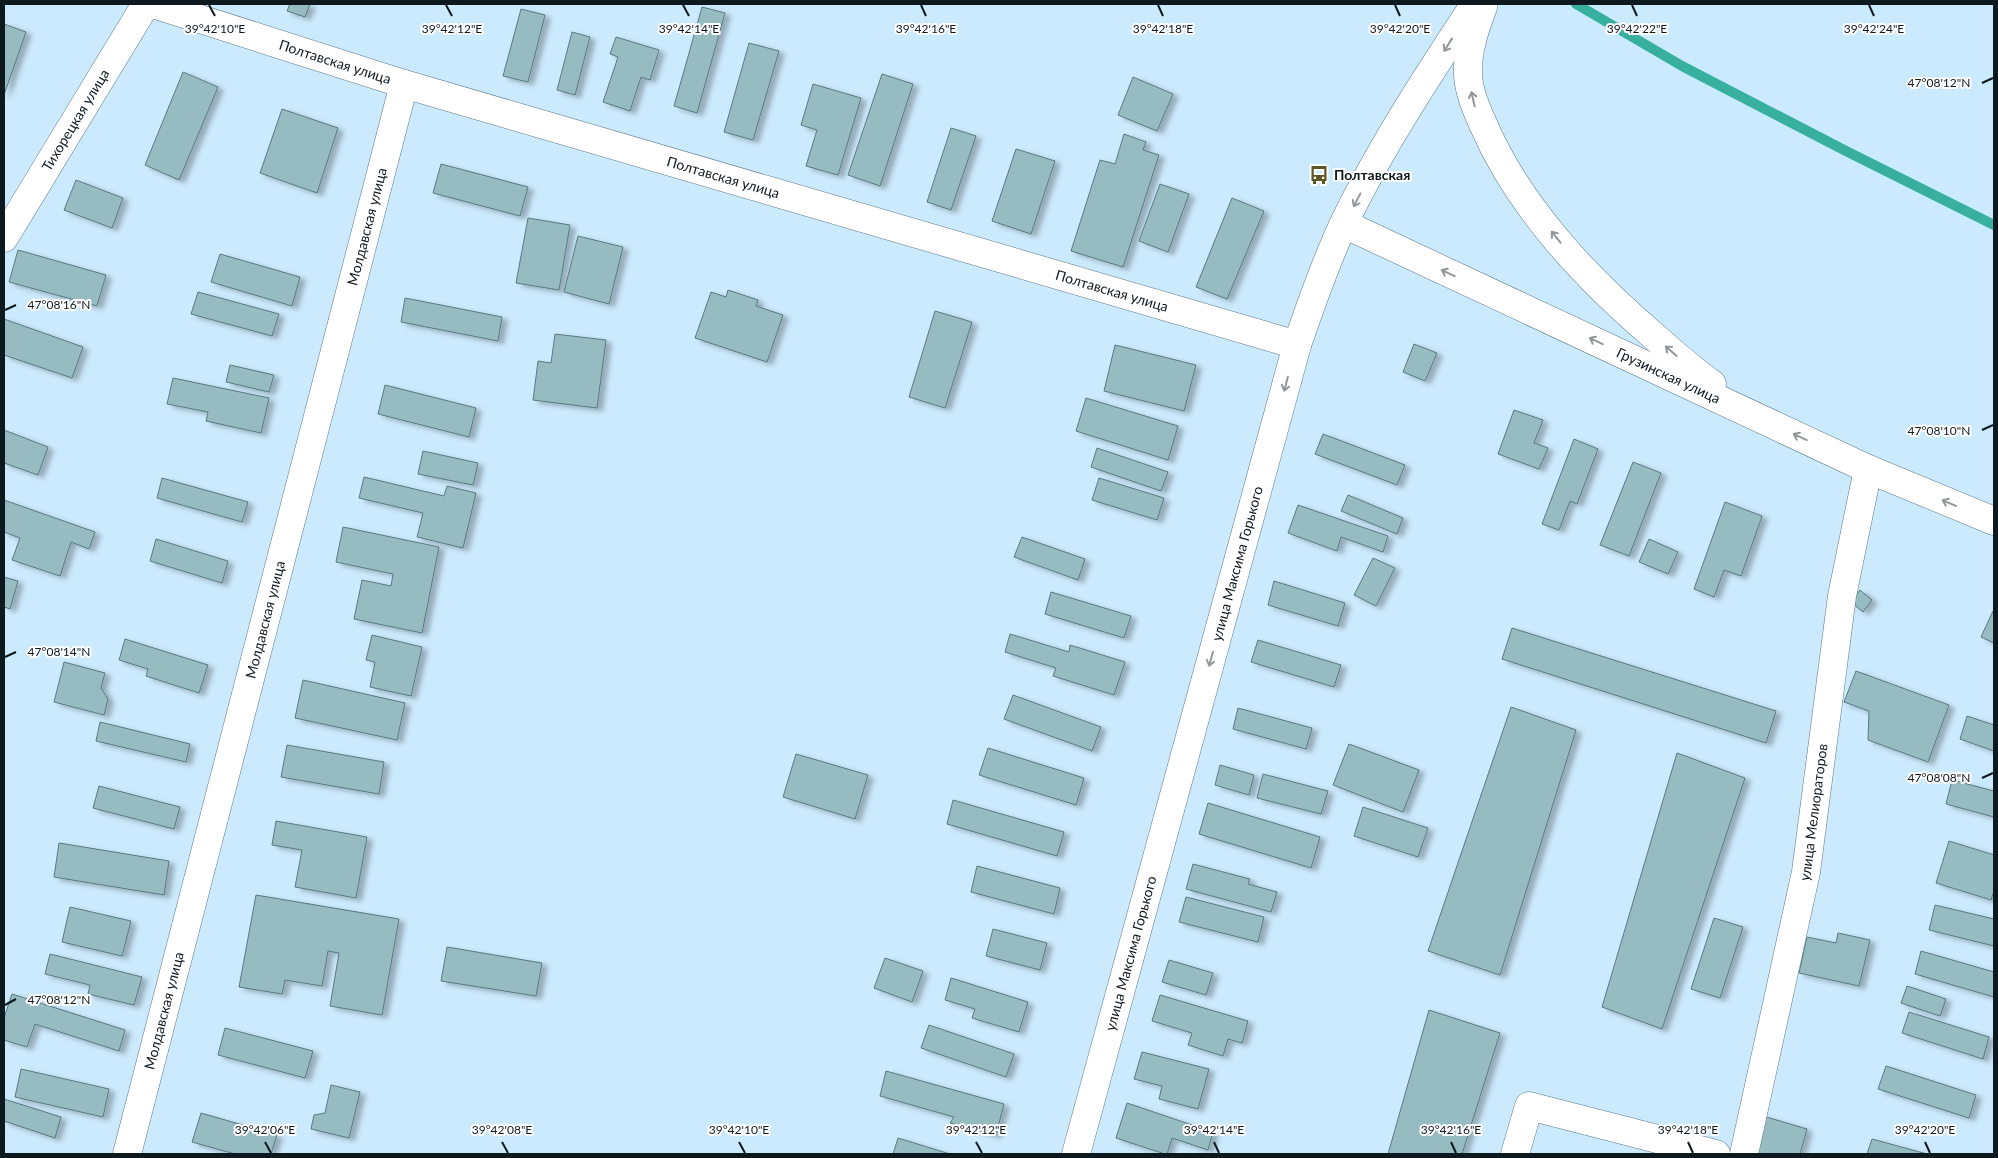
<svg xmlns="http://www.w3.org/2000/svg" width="1998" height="1158" font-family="Lato,sans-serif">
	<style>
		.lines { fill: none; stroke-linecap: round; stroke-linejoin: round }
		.stream { stroke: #37b0a0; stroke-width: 10 }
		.building { fill: #96bcc2; stroke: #577a80; filter: url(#shadow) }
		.minor-casing { stroke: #5d7889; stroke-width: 29 }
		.secondary-casing { stroke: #5d7889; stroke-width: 29 }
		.minor { stroke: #fff; stroke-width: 28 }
		.secondary { stroke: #fff; stroke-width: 28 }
		.oneway { stroke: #93979a }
		.ticks { fill: none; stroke: #0e181f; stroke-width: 2 }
		.labels { text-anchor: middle; stroke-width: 4; stroke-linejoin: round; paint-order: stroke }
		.street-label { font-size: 14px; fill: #0e181f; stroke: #fff }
		.poi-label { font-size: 14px; font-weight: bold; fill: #0e181f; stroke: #fff; text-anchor: start }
		.ticks-label { font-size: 12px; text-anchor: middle; fill: #0e181f; stroke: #fff; stroke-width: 4; stroke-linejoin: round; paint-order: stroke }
	</style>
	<defs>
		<filter id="shadow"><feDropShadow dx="5.5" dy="3" stdDeviation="2.5" flood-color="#0004"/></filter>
	</defs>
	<rect width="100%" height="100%" fill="#cceafd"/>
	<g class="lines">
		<polyline class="stream" points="1576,4 1682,66 1846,151 1994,225"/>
	</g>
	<g class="building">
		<polygon points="290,4 310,4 305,17 287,11"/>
		<polygon points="702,7 725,13 697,113 674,106"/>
		<polygon points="521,9 545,15 528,82 503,76"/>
		<polygon points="4,24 26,32 4,95"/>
		<polygon points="572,32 590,37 575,95 557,90"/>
		<polygon points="616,37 659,50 650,80 641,77 630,111 603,102 618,57 610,54"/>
		<polygon points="749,43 779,51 753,140 724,132"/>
		<polygon points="183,72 218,87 179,180 145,165"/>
		<polygon points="882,74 913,84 880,186 848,175"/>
		<polygon points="1133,77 1173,94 1157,131 1118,115"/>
		<polygon points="813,84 861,98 838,175 806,166 817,130 801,125"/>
		<polygon points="282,109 338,128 317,193 260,173"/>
		<polygon points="951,128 976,136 951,210 927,202"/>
		<polygon points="1124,134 1146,142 1143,150 1159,155 1123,267 1071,251 1100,160 1115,164"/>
		<polygon points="1016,149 1055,161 1031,234 992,221"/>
		<polygon points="441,164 528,187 520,216 433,193"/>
		<polygon points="76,180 123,198 112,228 64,210"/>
		<polygon points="1160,184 1189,194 1168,252 1139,241"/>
		<polygon points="1232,198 1264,211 1227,299 1196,287"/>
		<polygon points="528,218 570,225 559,290 516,283"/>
		<polygon points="578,236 623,247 609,304 564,292"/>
		<polygon points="18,250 106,275 97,306 9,282"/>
		<polygon points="220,254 300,277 292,306 211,282"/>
		<polygon points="728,290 758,300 756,306 783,315 767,362 695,338 711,292 726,297"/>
		<polygon points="198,292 279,314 272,336 191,314"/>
		<polygon points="405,298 502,317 498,341 401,322"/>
		<polygon points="935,311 972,322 945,408 909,397"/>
		<polygon points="4,319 83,347 72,378 4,355"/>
		<polygon points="555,334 606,340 597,408 533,400 538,361 551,363"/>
		<polygon points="1414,344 1437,353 1425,381 1403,372"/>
		<polygon points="1115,345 1196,365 1184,411 1104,391"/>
		<polygon points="230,365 274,375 269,392 226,382"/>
		<polygon points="173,378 269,398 261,433 206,421 208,412 167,404"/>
		<polygon points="385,385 476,408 469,437 378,414"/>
		<polygon points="1086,398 1178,426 1168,460 1076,431"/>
		<polygon points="1514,410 1543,420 1534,443 1548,448 1539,469 1498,454"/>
		<polygon points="4,430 48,447 38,475 4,463"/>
		<polygon points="1323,434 1405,465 1397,485 1315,454"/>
		<polygon points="1574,439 1598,449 1577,504 1570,501 1559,530 1542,524"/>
		<polygon points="1097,448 1168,472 1161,491 1091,467"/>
		<polygon points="423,451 478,463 473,485 418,474"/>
		<polygon points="1633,462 1661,473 1629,556 1600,545"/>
		<polygon points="364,477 444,496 447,486 476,493 463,548 417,537 423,513 359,498"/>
		<polygon points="162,478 248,502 242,522 157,498"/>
		<polygon points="1099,478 1164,498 1157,520 1092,500"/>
		<polygon points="1348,495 1403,518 1397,534 1341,511"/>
		<polygon points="4,500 95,532 89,549 71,542 60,576 12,560 20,538 4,532"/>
		<polygon points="1725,502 1762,516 1741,576 1724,570 1714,597 1694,589"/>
		<polygon points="1298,505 1388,536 1383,552 1341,537 1337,551 1288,533"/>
		<polygon points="343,527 439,547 422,633 354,619 362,580 391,586 393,574 336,562"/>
		<polygon points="1022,537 1085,559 1078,580 1014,557"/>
		<polygon points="156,539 228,561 222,583 150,561"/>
		<polygon points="1649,539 1678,552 1668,574 1639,562"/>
		<polygon points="1373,558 1395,568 1376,606 1354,595"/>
		<polygon points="4,577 18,581 10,609 4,607"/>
		<polygon points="1274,581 1345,603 1338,626 1268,605"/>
		<polygon points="1860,590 1872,600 1863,612 1851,602"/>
		<polygon points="1051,592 1131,616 1124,638 1045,614"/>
		<polygon points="1993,611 1994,612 1994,643 1981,637"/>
		<polygon points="1512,628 1776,711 1766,743 1502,659"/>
		<polygon points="1010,634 1069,652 1070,645 1125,662 1114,695 1053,676 1056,668 1005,652"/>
		<polygon points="372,635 422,647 411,696 370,687 375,662 366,660"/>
		<polygon points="125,639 208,665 199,693 146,676 148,669 119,660"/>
		<polygon points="1258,640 1341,665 1334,687 1251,662"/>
		<polygon points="64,662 105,673 101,688 108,699 104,715 54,702"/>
		<polygon points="1856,671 1949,705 1928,762 1868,740 1869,711 1844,702"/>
		<polygon points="303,680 405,703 397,740 295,718"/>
		<polygon points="1013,695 1101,727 1092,751 1004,719"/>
		<polygon points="1511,707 1576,730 1500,975 1428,951"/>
		<polygon points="1238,708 1312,728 1306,749 1233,729"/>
		<polygon points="1967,716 1994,725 1994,751 1960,739"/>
		<polygon points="100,722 190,744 186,762 96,741"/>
		<polygon points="1349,744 1419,770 1403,812 1333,785"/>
		<polygon points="287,745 384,762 379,794 281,777"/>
		<polygon points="988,748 1084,778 1076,805 979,775"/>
		<polygon points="1677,753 1745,778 1662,1029 1602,1007"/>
		<polygon points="796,754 868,775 855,819 783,797"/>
		<polygon points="1220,765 1254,775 1249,795 1215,785"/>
		<polygon points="1263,774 1328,791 1321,814 1257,798"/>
		<polygon points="1952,780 1994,791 1994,817 1946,804"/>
		<polygon points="99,786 180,807 174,829 93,808"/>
		<polygon points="953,800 1064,832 1057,856 947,824"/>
		<polygon points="1208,803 1320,837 1311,868 1199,834"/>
		<polygon points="1363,807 1428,828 1418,857 1354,836"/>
		<polygon points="276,821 367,837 356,898 295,887 302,850 272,845"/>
		<polygon points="1949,841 1994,855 1994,891 1991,900 1936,883"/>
		<polygon points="59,843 169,861 164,895 54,877"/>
		<polygon points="1193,864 1250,879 1248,884 1277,892 1271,912 1186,889"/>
		<polygon points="977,866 1060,888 1054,914 971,892"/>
		<polygon points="256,895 399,919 382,1015 330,1006 339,953 328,951 322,986 285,980 282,994 239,987"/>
		<polygon points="1186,897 1264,917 1258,942 1179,922"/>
		<polygon points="1935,905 1994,919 1994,946 1929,930"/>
		<polygon points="70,907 131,921 122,956 62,942"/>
		<polygon points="1714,918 1743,927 1720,998 1691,989"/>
		<polygon points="993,929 1047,943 1040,970 986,956"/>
		<polygon points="1838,933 1870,940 1859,986 1799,973 1807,937 1836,943"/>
		<polygon points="447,947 542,963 536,996 441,981"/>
		<polygon points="1921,951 1994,972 1994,997 1915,974"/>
		<polygon points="50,954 142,977 134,1005 88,994 90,985 45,974"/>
		<polygon points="885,958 923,971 912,1002 874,988"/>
		<polygon points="1169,960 1213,973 1206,995 1162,982"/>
		<polygon points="951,978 1028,1002 1019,1032 972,1018 975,1009 945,1000"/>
		<polygon points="1907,986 1946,999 1940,1016 1901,1003"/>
		<polygon points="12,994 125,1030 119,1051 35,1024 27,1047 4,1040 4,1018"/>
		<polygon points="1160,995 1248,1021 1242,1043 1228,1039 1223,1056 1188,1045 1192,1033 1152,1021"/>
		<polygon points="1429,1010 1500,1033 1462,1154 1388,1154"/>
		<polygon points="1909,1012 1989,1037 1983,1059 1902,1033"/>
		<polygon points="929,1025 1014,1054 1006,1077 921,1048"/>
		<polygon points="225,1028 313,1051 305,1078 218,1055"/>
		<polygon points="1142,1052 1209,1069 1198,1109 1159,1099 1162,1086 1134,1079"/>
		<polygon points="1886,1066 1976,1095 1969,1118 1878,1089"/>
		<polygon points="21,1069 109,1089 103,1117 15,1097"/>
		<polygon points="886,1071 1004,1104 996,1135 950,1123 954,1117 880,1096"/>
		<polygon points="331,1085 360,1092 349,1138 311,1129 314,1115 325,1113"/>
		<polygon points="4,1099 61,1117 55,1138 4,1121"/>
		<polygon points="1127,1103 1213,1132 1208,1150 1172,1138 1167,1154 1165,1154 1116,1138"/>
		<polygon points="201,1113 277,1135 271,1154 235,1154 192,1142"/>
		<polygon points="1763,1116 1807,1129 1800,1154 1752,1154"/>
		<polygon points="898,1138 950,1154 893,1154"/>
		<polygon points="1872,1139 1927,1154 1867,1154"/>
	</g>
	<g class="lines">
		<g class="minor-casing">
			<g id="minor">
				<path id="s1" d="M153,4L404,84L1297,345"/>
				<path id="s2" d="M4,238L146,4"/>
				<path id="s3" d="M127,1154L404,84"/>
				<polyline points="1515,1154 1529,1106 1716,1154"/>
				<path id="s4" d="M1744,1154L1806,872L1842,596L1868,469"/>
			</g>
		</g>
		<g class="secondary-casing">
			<g id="secondary">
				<path d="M1483,7C1476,25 1467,53 1468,73C1468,90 1476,109 1483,124C1519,208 1587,279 1656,338C1674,354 1692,370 1712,384"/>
				<path id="s5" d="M1344,224L1868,469L1994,521"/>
				<path id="s6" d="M1076,1154L1297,345C1311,304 1325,264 1343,225C1380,148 1428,75 1475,4"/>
			</g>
		</g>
		<use href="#minor" class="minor"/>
		<use href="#secondary" class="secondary"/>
	</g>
	<defs><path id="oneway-shaft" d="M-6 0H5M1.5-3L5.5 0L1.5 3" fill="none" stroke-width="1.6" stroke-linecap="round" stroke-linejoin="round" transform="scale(1.25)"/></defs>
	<g class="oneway">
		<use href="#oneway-shaft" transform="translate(1448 45) rotate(122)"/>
		<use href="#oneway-shaft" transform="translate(1473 99) rotate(-103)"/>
		<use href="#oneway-shaft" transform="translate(1357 200) rotate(118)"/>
		<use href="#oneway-shaft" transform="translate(1556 237) rotate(-129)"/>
		<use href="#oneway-shaft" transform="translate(1448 273) rotate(-155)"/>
		<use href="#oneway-shaft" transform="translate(1596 341) rotate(-155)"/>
		<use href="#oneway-shaft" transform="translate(1671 351) rotate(-139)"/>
		<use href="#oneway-shaft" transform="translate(1286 384) rotate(105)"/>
		<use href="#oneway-shaft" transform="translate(1800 437) rotate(-155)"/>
		<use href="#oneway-shaft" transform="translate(1949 503) rotate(-157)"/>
		<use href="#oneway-shaft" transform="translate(1211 659) rotate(105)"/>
	</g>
	<path class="ticks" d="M209,5L215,16M446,5L452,16M683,5L689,16M921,5L926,16M1158,5L1163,16M1395,5L1400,16M1632,5L1637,16M1869,5L1874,16M1982,83L1993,78M5,310L16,305M1982,430L1993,425M5,657L16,652M1982,778L1993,773M5,1005L16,999M265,1142L271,1153M502,1142L508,1153M739,1142L745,1153M976,1142L982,1153M1214,1142L1219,1153M1451,1142L1456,1153M1688,1142L1693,1153M1925,1142L1930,1153"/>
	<defs>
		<g id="bus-bare" transform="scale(1.5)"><path d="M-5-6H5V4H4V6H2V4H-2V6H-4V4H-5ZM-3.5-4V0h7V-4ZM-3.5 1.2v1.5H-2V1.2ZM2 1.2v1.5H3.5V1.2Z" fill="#5d5723" stroke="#fff" stroke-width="2.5" paint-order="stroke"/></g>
	</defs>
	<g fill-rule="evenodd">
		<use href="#bus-bare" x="1319" y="175"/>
	</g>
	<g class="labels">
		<g class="street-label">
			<text dy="5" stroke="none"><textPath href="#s1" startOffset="191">Полтавская улица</textPath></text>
			<text dy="5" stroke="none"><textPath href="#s2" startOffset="138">Тихорецкая улица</textPath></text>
			<text dy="5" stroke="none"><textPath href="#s1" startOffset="596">Полтавская улица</textPath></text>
			<text dy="5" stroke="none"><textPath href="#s3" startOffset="958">Молдавская улица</textPath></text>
			<text dy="5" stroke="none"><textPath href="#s1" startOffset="1001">Полтавская улица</textPath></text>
			<text dy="5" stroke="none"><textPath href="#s5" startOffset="358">Грузинская улица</textPath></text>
			<text dy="5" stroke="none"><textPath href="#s6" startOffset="612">улица Максима Горького</textPath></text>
			<text dy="5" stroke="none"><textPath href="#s3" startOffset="552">Молдавская улица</textPath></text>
			<text dy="5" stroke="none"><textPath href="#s4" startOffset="349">улица Мелиораторов</textPath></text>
			<text dy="5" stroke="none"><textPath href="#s6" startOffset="208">улица Максима Горького</textPath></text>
			<text dy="5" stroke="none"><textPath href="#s3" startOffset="148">Молдавская улица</textPath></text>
		</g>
		<g class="poi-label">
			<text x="1334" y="180">Полтавская</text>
		</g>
	</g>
	<g class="ticks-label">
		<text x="215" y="33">39°42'10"E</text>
		<text x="452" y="33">39°42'12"E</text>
		<text x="689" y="33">39°42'14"E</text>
		<text x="926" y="33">39°42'16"E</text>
		<text x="1163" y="33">39°42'18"E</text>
		<text x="1400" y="33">39°42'20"E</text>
		<text x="1637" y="33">39°42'22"E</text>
		<text x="1874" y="33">39°42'24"E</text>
		<text x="1939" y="87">47°08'12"N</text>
		<text x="59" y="309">47°08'16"N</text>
		<text x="1939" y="435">47°08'10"N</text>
		<text x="59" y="656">47°08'14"N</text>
		<text x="1939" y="782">47°08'08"N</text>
		<text x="59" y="1004">47°08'12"N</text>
		<text x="265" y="1134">39°42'06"E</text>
		<text x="502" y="1134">39°42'08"E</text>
		<text x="739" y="1134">39°42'10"E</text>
		<text x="976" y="1134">39°42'12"E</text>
		<text x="1214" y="1134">39°42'14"E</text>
		<text x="1451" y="1134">39°42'16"E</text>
		<text x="1688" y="1134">39°42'18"E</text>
		<text x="1925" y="1134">39°42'20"E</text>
	</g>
	<rect width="1998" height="1158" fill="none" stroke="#0e181f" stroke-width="10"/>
</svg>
